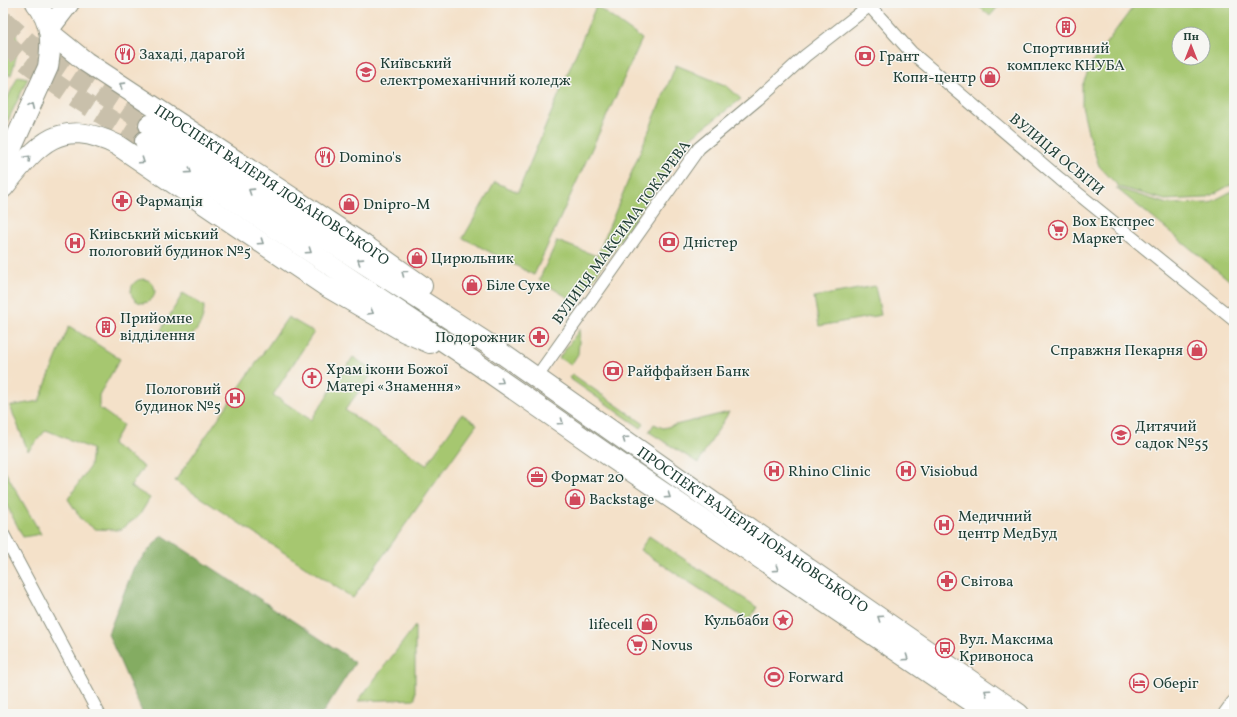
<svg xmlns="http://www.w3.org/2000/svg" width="1237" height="717" font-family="Vollkorn,serif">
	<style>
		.green { fill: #a6c770; stroke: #628252; fill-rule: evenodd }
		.forest { fill: #84ac62; stroke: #52744b }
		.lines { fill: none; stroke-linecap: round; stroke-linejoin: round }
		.primary-tunnel { stroke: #c9c0ab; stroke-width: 20; stroke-dasharray: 20 10; stroke-linecap: butt }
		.minor-casing { stroke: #8a8f7e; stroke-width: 14 }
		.tertiary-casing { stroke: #8a8f7e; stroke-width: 17 }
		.primary-casing { stroke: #8a8f7e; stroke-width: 22 }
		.minor { stroke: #fff; stroke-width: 12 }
		.tertiary { stroke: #fff; stroke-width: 15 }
		.primary { stroke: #fff; stroke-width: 20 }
		.oneway { stroke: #8f9e9a }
		.labels { text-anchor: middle; stroke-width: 3; stroke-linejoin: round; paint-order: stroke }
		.poi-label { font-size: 15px; fill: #1f3d34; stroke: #f6f6f2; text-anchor: start }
		.street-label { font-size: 15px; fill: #1f3d34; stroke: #f6f6f2 }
	</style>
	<rect width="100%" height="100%" fill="#f6f6f2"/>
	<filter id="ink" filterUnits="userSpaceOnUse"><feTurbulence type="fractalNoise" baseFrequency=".025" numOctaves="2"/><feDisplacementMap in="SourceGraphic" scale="8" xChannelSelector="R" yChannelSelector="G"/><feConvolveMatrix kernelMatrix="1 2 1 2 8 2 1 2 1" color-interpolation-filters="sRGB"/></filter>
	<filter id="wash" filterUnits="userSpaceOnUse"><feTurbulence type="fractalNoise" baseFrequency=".012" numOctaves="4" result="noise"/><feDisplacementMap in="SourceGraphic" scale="16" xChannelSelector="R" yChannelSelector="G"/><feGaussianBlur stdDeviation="0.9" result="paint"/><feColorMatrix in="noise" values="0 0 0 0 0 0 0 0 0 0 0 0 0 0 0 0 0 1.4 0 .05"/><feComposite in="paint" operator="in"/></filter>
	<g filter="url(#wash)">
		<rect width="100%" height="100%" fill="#f4e1c9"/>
		<g class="green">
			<polygon points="975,3 1001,3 990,16"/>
			<path d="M1136,3H1234V183L1206,198L1165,200L1119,187L1099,166L1089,136L1082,105V86L1092,62ZM1179,34H1203V58H1179Z"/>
			<polygon points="596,6 642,39 534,275 463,238 495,182 518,192"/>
			<path d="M3,14C23,29 18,54 11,75L3,74Z"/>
			<polygon points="676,65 727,86 741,99 690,138 577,303 539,280 557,241 597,256"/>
			<polygon points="18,76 28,78 3,131 3,108"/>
			<polygon points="1116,188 1168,204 1209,203 1234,190 1234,284"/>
			<circle cx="143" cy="291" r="12"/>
			<polygon points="875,286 881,315 819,326 814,297"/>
			<path d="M183,293L204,306C204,321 199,328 189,339H175L161,330Z"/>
			<polygon points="288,317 314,332 273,395 311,420 353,357 374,371 345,410 426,465 462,414 477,424 353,598 175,481"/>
			<polygon points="69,326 120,359 99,395 99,408 123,425 112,444 144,467 130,486 150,498 139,516 120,530 95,529 82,520 68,499 90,466 92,449 46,430 28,451 10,406 39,401"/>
			<polygon points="580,329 578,354 571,365 559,358"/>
			<polygon points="572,374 644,424 641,428 569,378"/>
			<polygon points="729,412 698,463 649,432 654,424 663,428"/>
			<polygon points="3,468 41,534 23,537 3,498"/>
			<polygon points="649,536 757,607 749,621 640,550"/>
			<polygon points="415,626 415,699 358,701"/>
		</g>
		<polygon class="forest" points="162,535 345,655 355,663 322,714 143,714 108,634 134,567"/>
	</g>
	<g filter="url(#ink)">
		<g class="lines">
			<g class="primary-tunnel">
				<polyline points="3,20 37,50 149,125"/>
				<path d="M3,42C46,81 96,111 145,141"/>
			</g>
			<g class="minor-casing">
				<g id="minor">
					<polyline points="867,3 911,52 1060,179 1234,320"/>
					<polyline points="536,378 699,148 758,99 805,56 869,6"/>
					<polyline points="3,534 99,714"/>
				</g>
			</g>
			<g class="tertiary-casing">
				<polyline id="tertiary" points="1226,714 1234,703"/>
			</g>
			<g class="primary-casing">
				<g id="primary">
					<polyline points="49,29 69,3"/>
					<path id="s1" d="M50,33L86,62L367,247L422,286"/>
					<path id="s2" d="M149,125L487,343L758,534L1019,714"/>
					<polyline points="145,141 473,361 612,458 990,714"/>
					<path d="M3,167L48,67C52,44 52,22 36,3"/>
					<path d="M3,188C38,144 59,116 117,145L324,285L405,332L430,343"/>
				</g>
			</g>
			<use href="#minor" class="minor"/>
			<use href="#tertiary" class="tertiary"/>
			<use href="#primary" class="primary"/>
		</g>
		<defs><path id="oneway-chevron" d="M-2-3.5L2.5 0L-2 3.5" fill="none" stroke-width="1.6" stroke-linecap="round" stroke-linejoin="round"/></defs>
		<g class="oneway">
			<use href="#oneway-chevron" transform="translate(122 85) rotate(-147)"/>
			<use href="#oneway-chevron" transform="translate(31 106) rotate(-66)"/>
			<use href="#oneway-chevron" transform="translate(28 158) rotate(-46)"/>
			<use href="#oneway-chevron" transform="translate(142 161) rotate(34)"/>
			<use href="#oneway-chevron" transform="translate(189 171) rotate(34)"/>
			<use href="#oneway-chevron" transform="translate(251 191) rotate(-147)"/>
			<use href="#oneway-chevron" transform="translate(261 242) rotate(34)"/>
			<use href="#oneway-chevron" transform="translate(309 251) rotate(34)"/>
			<use href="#oneway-chevron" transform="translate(360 261) rotate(-147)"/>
			<use href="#oneway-chevron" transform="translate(404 273) rotate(-144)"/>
			<use href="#oneway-chevron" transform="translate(371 312) rotate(30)"/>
			<use href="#oneway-chevron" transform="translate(501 381) rotate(35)"/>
			<use href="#oneway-chevron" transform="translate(561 422) rotate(35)"/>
			<use href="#oneway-chevron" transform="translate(625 439) rotate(-145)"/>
			<use href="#oneway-chevron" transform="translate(668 496) rotate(34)"/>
			<use href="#oneway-chevron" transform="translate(776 569) rotate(34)"/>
			<use href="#oneway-chevron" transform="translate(880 618) rotate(-146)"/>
			<use href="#oneway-chevron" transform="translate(906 658) rotate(34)"/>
			<use href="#oneway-chevron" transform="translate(987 692) rotate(-145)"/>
		</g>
	</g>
	<defs>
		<g id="building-ring" transform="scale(1)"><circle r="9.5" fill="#f6f6f2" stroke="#d1495b" stroke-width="1.5"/><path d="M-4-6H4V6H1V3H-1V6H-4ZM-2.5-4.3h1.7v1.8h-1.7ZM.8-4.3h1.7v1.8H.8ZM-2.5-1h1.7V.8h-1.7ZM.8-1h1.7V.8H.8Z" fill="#d1495b"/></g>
		<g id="restaurant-ring" transform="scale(1)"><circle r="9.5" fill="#f6f6f2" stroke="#d1495b" stroke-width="1.5"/><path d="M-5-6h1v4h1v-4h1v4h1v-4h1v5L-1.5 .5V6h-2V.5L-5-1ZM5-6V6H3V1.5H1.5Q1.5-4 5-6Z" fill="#d1495b"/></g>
		<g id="bank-ring" transform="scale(1)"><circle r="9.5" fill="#f6f6f2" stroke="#d1495b" stroke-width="1.5"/><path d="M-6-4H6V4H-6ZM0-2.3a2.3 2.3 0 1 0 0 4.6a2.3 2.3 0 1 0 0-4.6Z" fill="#d1495b"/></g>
		<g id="university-ring" transform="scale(1)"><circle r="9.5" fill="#f6f6f2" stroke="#d1495b" stroke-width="1.5"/><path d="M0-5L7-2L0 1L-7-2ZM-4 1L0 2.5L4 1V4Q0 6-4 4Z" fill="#d1495b"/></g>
		<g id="shop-ring" transform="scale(1)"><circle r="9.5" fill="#f6f6f2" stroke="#d1495b" stroke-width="1.5"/><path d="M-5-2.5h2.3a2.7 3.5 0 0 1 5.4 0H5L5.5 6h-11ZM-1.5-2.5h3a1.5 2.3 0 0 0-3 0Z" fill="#d1495b"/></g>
		<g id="pharmacy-ring" transform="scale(1)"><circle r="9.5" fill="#f6f6f2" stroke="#d1495b" stroke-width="1.5"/><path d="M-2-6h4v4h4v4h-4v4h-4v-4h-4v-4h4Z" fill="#d1495b"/></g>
		<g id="supermarket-ring" transform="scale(1)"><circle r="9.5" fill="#f6f6f2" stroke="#d1495b" stroke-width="1.5"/><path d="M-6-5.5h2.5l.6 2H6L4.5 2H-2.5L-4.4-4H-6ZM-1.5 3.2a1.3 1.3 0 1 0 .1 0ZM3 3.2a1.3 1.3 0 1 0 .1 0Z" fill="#d1495b"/></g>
		<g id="hospital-ring" transform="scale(1)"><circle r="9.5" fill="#f6f6f2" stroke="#d1495b" stroke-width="1.5"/><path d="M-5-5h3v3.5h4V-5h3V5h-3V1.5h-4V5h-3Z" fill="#d1495b"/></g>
		<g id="church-ring" transform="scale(1)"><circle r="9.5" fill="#f6f6f2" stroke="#d1495b" stroke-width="1.5"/><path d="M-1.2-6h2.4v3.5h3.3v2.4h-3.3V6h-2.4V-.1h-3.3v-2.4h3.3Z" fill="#d1495b"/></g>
		<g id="school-ring" transform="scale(1)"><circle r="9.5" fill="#f6f6f2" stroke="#d1495b" stroke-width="1.5"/><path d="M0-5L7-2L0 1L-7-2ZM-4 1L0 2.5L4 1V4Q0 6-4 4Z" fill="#d1495b"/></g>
		<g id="office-ring" transform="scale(1)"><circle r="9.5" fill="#f6f6f2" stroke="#d1495b" stroke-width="1.5"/><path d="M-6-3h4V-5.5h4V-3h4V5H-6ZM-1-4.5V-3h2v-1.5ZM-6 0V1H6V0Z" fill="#d1495b"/></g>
		<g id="sight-ring" transform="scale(1)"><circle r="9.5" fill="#f6f6f2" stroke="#d1495b" stroke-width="1.5"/><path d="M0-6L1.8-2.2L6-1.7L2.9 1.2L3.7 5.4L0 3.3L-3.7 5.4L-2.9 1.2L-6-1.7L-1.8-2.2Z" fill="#d1495b"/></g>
		<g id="bus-ring" transform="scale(1)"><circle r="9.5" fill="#f6f6f2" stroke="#d1495b" stroke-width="1.5"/><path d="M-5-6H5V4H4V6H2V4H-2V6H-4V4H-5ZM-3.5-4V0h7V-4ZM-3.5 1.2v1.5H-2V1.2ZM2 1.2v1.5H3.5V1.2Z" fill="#d1495b"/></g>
		<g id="stadium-ring" transform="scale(1)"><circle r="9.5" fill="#f6f6f2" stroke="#d1495b" stroke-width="1.5"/><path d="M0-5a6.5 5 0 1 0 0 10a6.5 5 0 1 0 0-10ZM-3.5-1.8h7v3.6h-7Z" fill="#d1495b"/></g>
		<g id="hotel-ring" transform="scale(1)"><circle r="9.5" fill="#f6f6f2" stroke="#d1495b" stroke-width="1.5"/><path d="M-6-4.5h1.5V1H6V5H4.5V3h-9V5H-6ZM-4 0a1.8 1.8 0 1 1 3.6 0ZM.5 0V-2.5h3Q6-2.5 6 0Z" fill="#d1495b"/></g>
	</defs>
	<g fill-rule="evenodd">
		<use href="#building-ring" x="1066" y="27"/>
		<use href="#restaurant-ring" x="125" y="54"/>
		<use href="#bank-ring" x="865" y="56"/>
		<use href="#university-ring" x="366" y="72"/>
		<use href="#shop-ring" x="990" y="77"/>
		<use href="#restaurant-ring" x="325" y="157"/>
		<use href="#pharmacy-ring" x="122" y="201"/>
		<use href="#shop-ring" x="349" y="204"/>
		<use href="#supermarket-ring" x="1058" y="230"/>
		<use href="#bank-ring" x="669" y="242"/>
		<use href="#hospital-ring" x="75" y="243"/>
		<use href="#shop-ring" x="417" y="258"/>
		<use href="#shop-ring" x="472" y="285"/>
		<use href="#building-ring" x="106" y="327"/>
		<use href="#pharmacy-ring" x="539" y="337"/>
		<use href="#shop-ring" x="1197" y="350"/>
		<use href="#bank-ring" x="613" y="371"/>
		<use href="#church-ring" x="312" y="378"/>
		<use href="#hospital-ring" x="235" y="398"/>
		<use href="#school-ring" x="1121" y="435"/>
		<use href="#hospital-ring" x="774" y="471"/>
		<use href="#hospital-ring" x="906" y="471"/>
		<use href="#office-ring" x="537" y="477"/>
		<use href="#shop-ring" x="575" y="499"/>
		<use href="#hospital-ring" x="944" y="525"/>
		<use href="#pharmacy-ring" x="947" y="581"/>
		<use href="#sight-ring" x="783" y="620"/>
		<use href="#shop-ring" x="647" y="624"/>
		<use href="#supermarket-ring" x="637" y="645"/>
		<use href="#bus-ring" x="945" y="648"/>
		<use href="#stadium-ring" x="774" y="677"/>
		<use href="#hotel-ring" x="1139" y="683"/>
	</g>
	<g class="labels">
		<g class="poi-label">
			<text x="1066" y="53" text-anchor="middle">Спортивний<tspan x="1066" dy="17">комплекс КНУБА</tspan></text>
			<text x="139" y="59">Захаді, дарагой</text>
			<text x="879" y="61">Грант</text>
			<text x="380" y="68">Київський<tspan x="380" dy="17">електромеханічний коледж</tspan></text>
			<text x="976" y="82" text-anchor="end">Копи-центр</text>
			<text x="339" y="162">Domino's</text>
			<text x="136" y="206">Фармація</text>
			<text x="363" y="209">Dnipro-M</text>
			<text x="1072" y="226">Box Експрес<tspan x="1072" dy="17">Маркет</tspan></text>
			<text x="89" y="239">Киівський міський<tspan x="89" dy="17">пологовий будинок №5</tspan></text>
			<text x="683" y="247">Дністер</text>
			<text x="431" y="263">Цирюльник</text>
			<text x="486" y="290">Біле Сухе</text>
			<text x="120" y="323">Прийомне<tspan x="120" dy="17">відділення</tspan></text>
			<text x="525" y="342" text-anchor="end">Подорожник</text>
			<text x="1183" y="355" text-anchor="end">Справжня Пекарня</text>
			<text x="326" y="374">Храм ікони Божої<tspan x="326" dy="17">Матері «Знамення»</tspan></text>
			<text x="627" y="376">Райффайзен Банк</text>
			<text x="221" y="394" text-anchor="end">Пологовий<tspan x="221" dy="17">будинок №5</tspan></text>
			<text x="1135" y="431">Дитячий<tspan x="1135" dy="17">садок №55</tspan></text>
			<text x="788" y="476">Rhino Clinic</text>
			<text x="920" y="476">Visiobud</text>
			<text x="551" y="482">Формат 20</text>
			<text x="589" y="504">Backstage</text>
			<text x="958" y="521">Медичний<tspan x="958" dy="17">центр МедБуд</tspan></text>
			<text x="961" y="586">Світова</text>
			<text x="769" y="625" text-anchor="end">Кульбаби</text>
			<text x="633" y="629" text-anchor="end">lifecell</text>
			<text x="959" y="644">Вул. Максима<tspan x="959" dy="17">Кривоноса</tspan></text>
			<text x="651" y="650">Novus</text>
			<text x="788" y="682">Forward</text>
			<text x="1153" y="688">Оберіг</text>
		</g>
		<g class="street-label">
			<text transform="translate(1057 154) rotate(40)" y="5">ВУЛИЦЯ ОСВІТИ</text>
			<text dy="5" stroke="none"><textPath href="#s1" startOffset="269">ПРОСПЕКТ ВАЛЕРІЯ ЛОБАНОВСЬКОГО</textPath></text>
			<text transform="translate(621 232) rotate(-54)" y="5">ВУЛИЦЯ МАКСИМА ТОКАРЕВА</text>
			<text dy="5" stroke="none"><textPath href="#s2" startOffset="727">ПРОСПЕКТ ВАЛЕРІЯ ЛОБАНОВСЬКОГО</textPath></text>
		</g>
	</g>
	<rect width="1237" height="717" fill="none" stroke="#f6f6f2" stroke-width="16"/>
	<g transform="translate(1191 46)"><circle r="19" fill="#f6f6f2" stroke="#a0aca6"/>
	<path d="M0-3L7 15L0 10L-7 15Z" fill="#d1495b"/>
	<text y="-6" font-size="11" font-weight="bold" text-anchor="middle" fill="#1f3d34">Пн</text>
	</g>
</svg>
